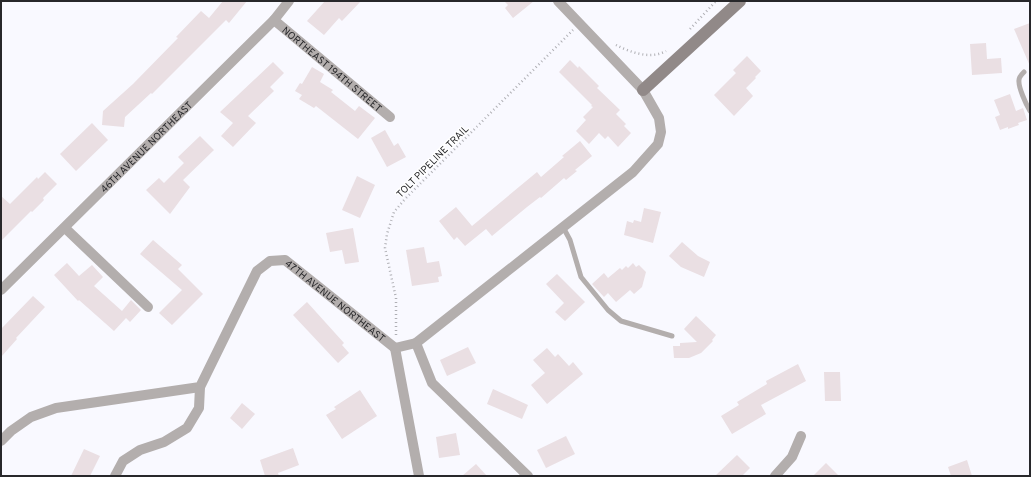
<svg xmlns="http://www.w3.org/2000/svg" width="1031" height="477" font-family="Overpass,sans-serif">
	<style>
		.building { fill: #eadfe3 }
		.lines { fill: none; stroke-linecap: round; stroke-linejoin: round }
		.path { stroke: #b0b0b5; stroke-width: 2.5; stroke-dasharray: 1 3; stroke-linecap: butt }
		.lane { stroke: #b3aead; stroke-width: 5 }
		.street { stroke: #b3aead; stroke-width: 10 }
		.secondary { stroke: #918988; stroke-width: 12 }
		.labels { text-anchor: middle; stroke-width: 3; stroke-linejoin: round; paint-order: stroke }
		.street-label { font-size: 10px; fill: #28282b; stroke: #fff }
	</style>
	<rect width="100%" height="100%" fill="#f9f9ff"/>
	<g class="building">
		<polygon points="223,1 247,1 229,23 226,20 152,94 151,93 125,117 124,127 102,125 103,111 133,84 178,38 176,37 201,11 209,18"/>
		<polygon points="325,1 361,1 342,21 339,18 324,35 307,21"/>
		<polygon points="504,1 534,1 513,18 505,8 508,5"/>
		<polygon points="1030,23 1030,66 1014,29"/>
		<polygon points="986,43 987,59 1001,58 1002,73 972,75 970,44"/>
		<polygon points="747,56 761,71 755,77 756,78 746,88 753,96 734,116 714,95 736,73 733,70"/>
		<polygon points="570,60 578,68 579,66 599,86 597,88 620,110 616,114 626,124 624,126 631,133 618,147 608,136 605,139 599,133 589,144 576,131 586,120 583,117 593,107 591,106 592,105 559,72"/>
		<polygon points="273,62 284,73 270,87 274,91 248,116 256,123 233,147 221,136 233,123 220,112"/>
		<polygon points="312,67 324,74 320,82 333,90 331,92 355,111 359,106 375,118 358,139 316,106 314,108 299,99 302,95 295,91 300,83 302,84"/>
		<polygon points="1010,94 1016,111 1023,108 1027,120 1018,123 1019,125 1008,129 1008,127 1000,130 995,117 1000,115 994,100"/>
		<polygon points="92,123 108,140 76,171 60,154"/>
		<polygon points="385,130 394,146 398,143 406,157 387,167 371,138"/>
		<polygon points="200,136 214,150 183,180 190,187 170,214 146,190 159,178 164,183 184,163 178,157"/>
		<polygon points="580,141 592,156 575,170 577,171 566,180 564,178 541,198 540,197 527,207 492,236 486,229 465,246 457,237 454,240 439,221 456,207 472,226 537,172 541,177 564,157 562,156"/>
		<polygon points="45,172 57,184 43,198 44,200 32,212 31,211 1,241 1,196 10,204 37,177 38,179"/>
		<polygon points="357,176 375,185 360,218 342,210"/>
		<polygon points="644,208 661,212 653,243 624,235 627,221 633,223 634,220 641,222"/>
		<polygon points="353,228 359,262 345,264 342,250 330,252 326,233"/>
		<polygon points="153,240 182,265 178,269 203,294 172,325 159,313 182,290 140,254"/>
		<polygon points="682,242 698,256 710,262 704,277 681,267 669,256"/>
		<polygon points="424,247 427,263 439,261 442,276 438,277 439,282 412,286 406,250"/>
		<polygon points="67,263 79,276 92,265 103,277 94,286 122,311 131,300 141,310 130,322 126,318 114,331 79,300 78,301 54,275"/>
		<polygon points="633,263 636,267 639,265 646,272 642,287 634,294 630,290 616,302 608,293 604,297 592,284 604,273 608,278 620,268 622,270 626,266 628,268"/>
		<polygon points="557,274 585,302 565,321 555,312 564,303 546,284"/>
		<polygon points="33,296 45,307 16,338 17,339 1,357 1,329"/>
		<polygon points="307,302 344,343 342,345 349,353 338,363 293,315"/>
		<polygon points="696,316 716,335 712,340 713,341 701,353 689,358 674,358 673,346 680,346 680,343 697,342 684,329"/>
		<polygon points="468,347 476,363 447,376 440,360"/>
		<polygon points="547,348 555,357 558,354 569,366 573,362 583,374 547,404 531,385 545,373 533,360"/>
		<polygon points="798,364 806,381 761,405 766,414 732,434 721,416 739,405 737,402 767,384 766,381"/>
		<polygon points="824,372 840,372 841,401 825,401"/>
		<polygon points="493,389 528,405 522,419 487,404"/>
		<polygon points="360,390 377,416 342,439 326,415 336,409 334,407"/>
		<polygon points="242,403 255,414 242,429 230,418"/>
		<polygon points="456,433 460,455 439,458 436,437"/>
		<polygon points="566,436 575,454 546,468 537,450"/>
		<polygon points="293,448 299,465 278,473 279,476 265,476 260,460"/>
		<polygon points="84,449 100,456 90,476 71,476"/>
		<polygon points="737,455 750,468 742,476 715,476"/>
		<polygon points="967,460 972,476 951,476 948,467"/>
		<polygon points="826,463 839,476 813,476"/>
		<polygon points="476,464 487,476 462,476"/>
	</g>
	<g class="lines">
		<g class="path">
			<polyline points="690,29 716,1"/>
			<path d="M616,45C630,52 650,60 666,51"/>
			<polyline points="396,335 396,298 385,248 387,234 394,212 405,199 573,30"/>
		</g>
		<g class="lane">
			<path d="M1024,72C1022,74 1019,77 1019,80C1018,87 1026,104 1030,111"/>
			<polyline points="563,227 570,240 581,277 608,310 621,321 672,336"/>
		</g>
		<g class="street">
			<path id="s1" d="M274,20L390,117"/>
			<polyline points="65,228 148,307"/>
			<path id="s2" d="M1,290L274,20L289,1"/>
			<polyline points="416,343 432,383 528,476"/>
			<polyline points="395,348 416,343 633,172 658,144 661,132 659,118 643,90 558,1"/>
			<polyline points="395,348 419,476"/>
			<path id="s3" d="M1,441L11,431L31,417L56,408L200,387L257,271L270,261L285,260L395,348"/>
			<polyline points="115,476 123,461 140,450 164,442 187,428 199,408 200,387"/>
			<polyline points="775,476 792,457 801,436"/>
		</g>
		<polyline class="secondary" points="643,90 740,1"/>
	</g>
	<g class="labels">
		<g class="street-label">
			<text dy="4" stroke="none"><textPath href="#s1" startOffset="76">NORTHEAST 194TH STREET</textPath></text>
			<text dy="4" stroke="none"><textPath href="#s2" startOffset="204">46TH AVENUE NORTHEAST</textPath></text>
			<text transform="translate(432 161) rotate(-45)" y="4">TOLT PIPELINE TRAIL</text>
			<text dy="4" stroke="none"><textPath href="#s3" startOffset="436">47TH AVENUE NORTHEAST</textPath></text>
		</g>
	</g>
	<rect width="1031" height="477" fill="none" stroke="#28282b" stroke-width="4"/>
</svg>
